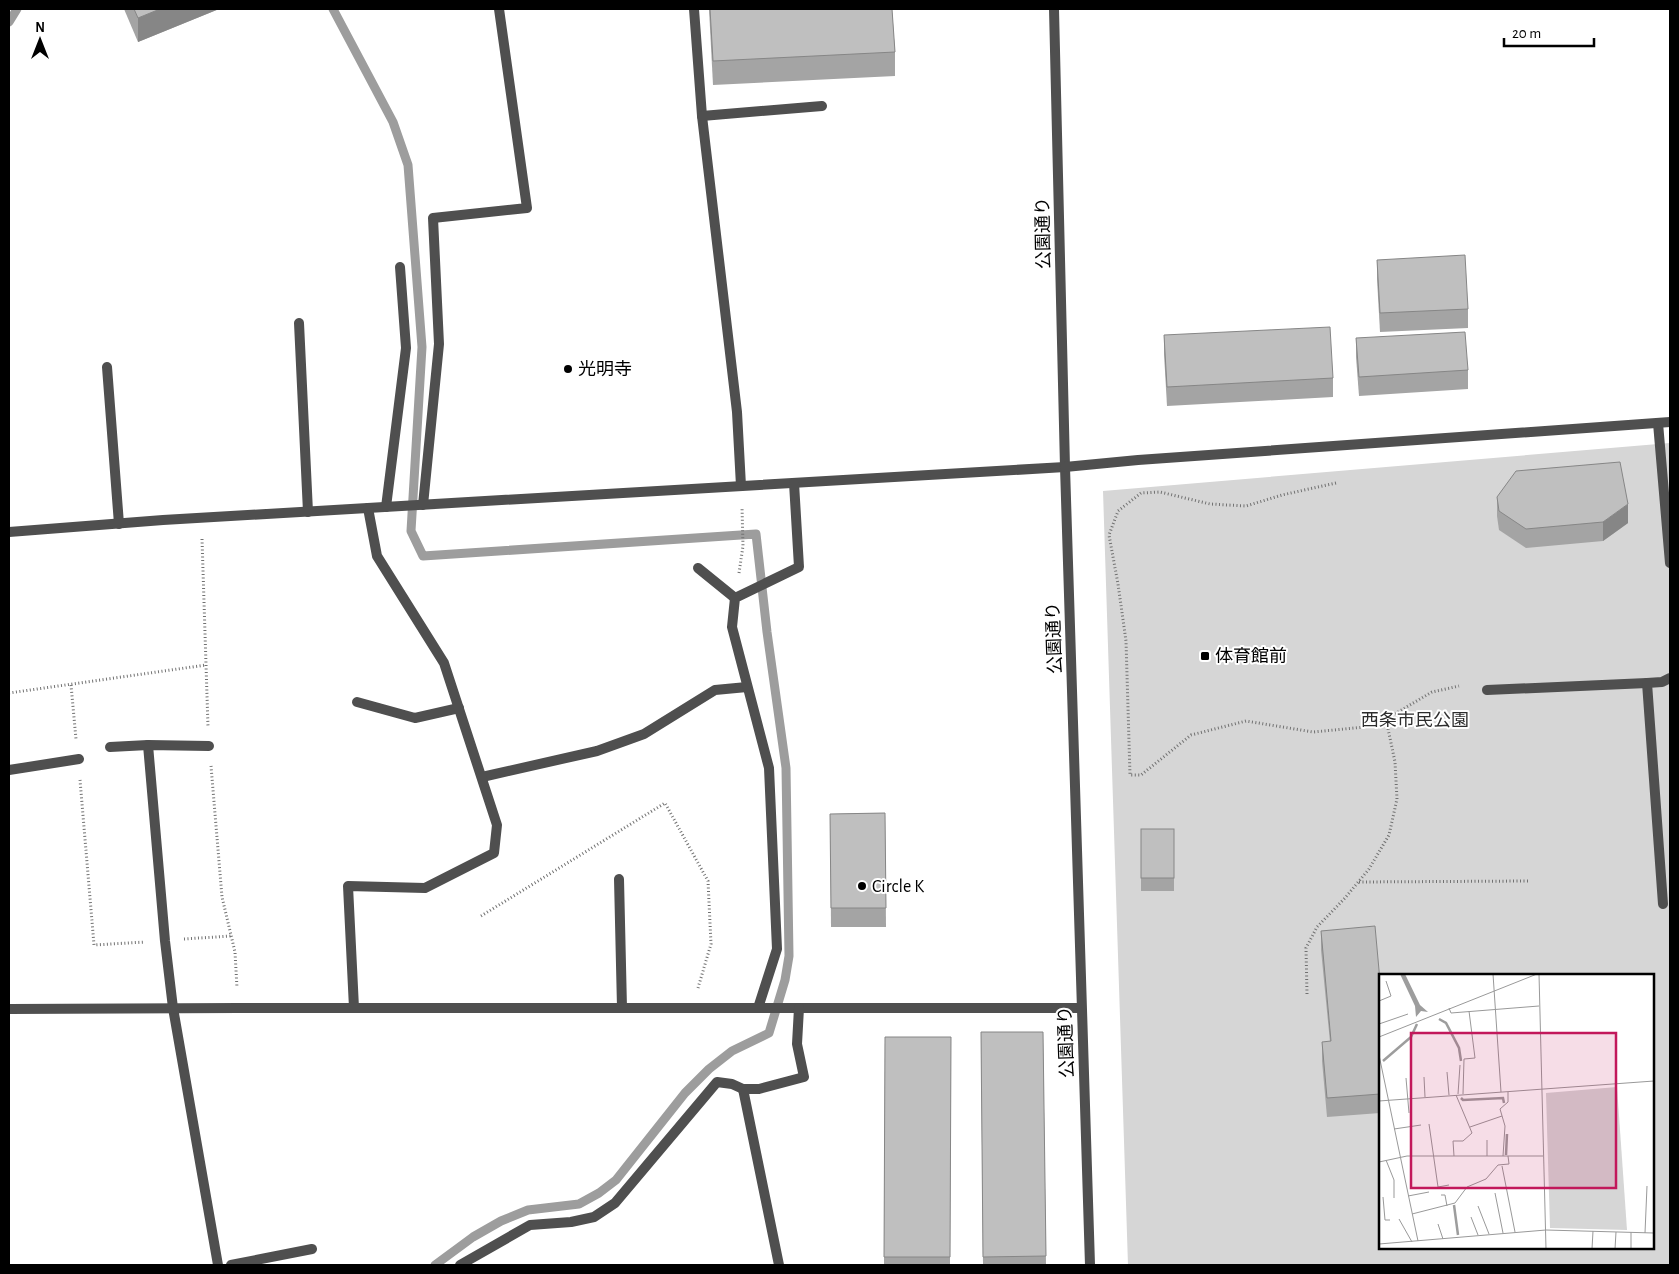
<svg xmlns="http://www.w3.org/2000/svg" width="1679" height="1274" font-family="'Alegreya Sans','Noto Sans JP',sans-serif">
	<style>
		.green { fill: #d6d6d6; fill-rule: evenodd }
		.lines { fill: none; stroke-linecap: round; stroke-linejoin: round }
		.stream { stroke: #9d9d9d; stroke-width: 9 }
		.path { stroke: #717171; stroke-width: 3; stroke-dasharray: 1 2.5; stroke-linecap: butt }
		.service { stroke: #4f4f4f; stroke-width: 10 }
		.minor { stroke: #4f4f4f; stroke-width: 10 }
		.tertiary { stroke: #4f4f4f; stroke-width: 10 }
		.wall { fill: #a4a4a4 }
		.shaded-wall { fill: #868686 }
		.building { fill: #bfbfbf; stroke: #868686 }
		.poi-dot { fill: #000; stroke: #fff; stroke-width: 2 }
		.labels { text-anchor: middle; stroke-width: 4; stroke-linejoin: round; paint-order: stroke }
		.street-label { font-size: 18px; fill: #000; stroke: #fff }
		.poi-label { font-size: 18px; fill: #000; stroke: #fff; text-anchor: start }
		.park-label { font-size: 18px; fill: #2d2d2d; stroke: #fff }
		.inset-river { fill: none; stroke: #9d9d9d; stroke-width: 2.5 }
		.inset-road { fill: none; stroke: #999; stroke-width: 1 }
		.view { fill: #c2185b; fill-opacity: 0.15; stroke: #c2185b; stroke-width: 2.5 }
		.inset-edge { fill: none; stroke: #000; stroke-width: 2.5 }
	</style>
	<rect width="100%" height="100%" fill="#fff"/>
	<path class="green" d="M1670,443V1265H1128L1103,491ZM1380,975H1653V1248H1380Z"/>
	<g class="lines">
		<g class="stream">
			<polyline points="333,9 393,122 408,165 422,347 411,531 423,556 756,534 767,632 786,768 789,956 785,980 769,1033 732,1051 709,1069 685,1093 616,1180 599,1193 579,1204 528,1210 501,1221 473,1237 435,1265"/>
			<polyline points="9,22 17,9"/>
		</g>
		<g class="path">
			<polyline points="1336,483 1282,495 1246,506 1210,504 1160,492 1141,493 1118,511 1109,535 1118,584 1126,641 1130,775 1141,775 1191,735 1246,721 1313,732 1365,727 1386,719 1432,692 1459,686"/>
			<polyline points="202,539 208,727"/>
			<polyline points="739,573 743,546 742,507"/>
			<polyline points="71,685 76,739"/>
			<polyline points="9,693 206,665"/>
			<polyline points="211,766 222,897 235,952 237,988"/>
			<polyline points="80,780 94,945 145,942"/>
			<polyline points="1359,882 1528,881"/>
			<polyline points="481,916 665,803 708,881 711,944 698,988"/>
			<polyline points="184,939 231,936"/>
			<polyline points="1307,994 1306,948 1317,927 1345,898 1369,869 1389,835 1397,799 1395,762 1386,719"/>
		</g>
		<g class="service">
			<polyline points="1658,423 1670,563"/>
			<polyline points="1487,690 1647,683"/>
			<polyline points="1663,904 1647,683 1662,682 1670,678"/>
		</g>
		<g class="minor">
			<polyline points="694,9 702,116 737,412 741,486"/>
			<polyline points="702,116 822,106"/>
			<polyline points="299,323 308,512"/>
			<polyline points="107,367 119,524"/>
			<polyline points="423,505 439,344 433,218 527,208 499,9"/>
			<polyline points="386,507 406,348 400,267"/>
			<polyline points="9,532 163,520 1065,467"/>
			<polyline points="698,568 735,598"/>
			<polyline points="357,702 415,718 459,708"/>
			<polyline points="148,745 165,941 173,1008 218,1265"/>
			<polyline points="110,747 148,745 209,746"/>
			<polyline points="9,770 79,759"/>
			<polyline points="482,777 597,751 644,734 715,690 747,687"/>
			<polyline points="619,879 622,1008"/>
			<polyline points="354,1008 348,886 425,888 494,853 497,825 444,663 377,556 368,508"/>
			<polyline points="758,1008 777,949 769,768 732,627 735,598 799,567 794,483"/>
			<polyline points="9,1009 238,1008 1081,1008"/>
			<polyline points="743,1089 779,1265"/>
			<polyline points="231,1265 312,1249"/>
			<polyline points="460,1265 530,1225 571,1222 594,1217 615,1203 717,1082 732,1084 743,1089 759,1089 804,1077 797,1044 799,1008"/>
		</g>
		<g class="tertiary">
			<polyline points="1054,9 1065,467 1090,1265"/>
			<polyline points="1065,467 1138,460 1670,422"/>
		</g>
	</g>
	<g class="wall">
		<polygon points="124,9 219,9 138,42"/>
		<polygon points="709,9 892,9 895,52 895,76 713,85"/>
		<polygon points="1377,260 1468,309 1468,328 1380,332 1377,279"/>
		<polygon points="1164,335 1333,378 1333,397 1167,406 1164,354"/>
		<polygon points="1356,338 1468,370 1468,389 1359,396 1356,357"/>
		<polygon points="1497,497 1628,523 1603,541 1526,548 1499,530 1497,516"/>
		<polygon points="885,813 886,927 831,927 830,814"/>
		<rect x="1141" y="829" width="33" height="62"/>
		<polygon points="1321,931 1380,981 1380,1113 1327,1117 1322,1061 1322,1042 1330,1042 1321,950"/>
		<polygon points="981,1032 1043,1032 1046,1265 983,1265"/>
		<polygon points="885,1037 951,1037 950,1265 884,1265"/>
	</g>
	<g class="shaded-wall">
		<polygon points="160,9 219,9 138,42 138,18"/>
		<polygon points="1628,504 1628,523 1603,541 1603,522"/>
	</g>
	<g class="building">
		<polygon points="134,9 160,9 138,18"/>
		<polygon points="710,9 892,9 895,52 713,61"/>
		<polygon points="1465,255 1468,309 1380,313 1377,260"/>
		<polygon points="1330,327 1333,378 1167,387 1164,335"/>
		<polygon points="1465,332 1468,370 1359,377 1356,338"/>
		<polygon points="1620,462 1628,504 1603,522 1526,529 1499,511 1497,497 1516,471"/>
		<polygon points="885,813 886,908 831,908 830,814"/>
		<rect x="1141" y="829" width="33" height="49"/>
		<polygon points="1375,926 1380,981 1380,1094 1327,1098 1322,1042 1331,1041 1321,931"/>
		<polygon points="981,1032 1043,1032 1046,1256 983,1257"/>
		<polygon points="885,1037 951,1037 950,1257 884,1257"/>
	</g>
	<g class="poi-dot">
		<circle cx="568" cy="369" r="5"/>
		<rect x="1200" y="651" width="10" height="10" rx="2.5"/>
		<circle cx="862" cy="886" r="5"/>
	</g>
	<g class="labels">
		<g class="street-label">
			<text transform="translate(1043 233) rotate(-91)" y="6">公園通り</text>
			<text transform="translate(1054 638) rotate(-92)" y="6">公園通り</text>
			<text transform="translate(1066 1042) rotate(-92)" y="6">公園通り</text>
		</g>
		<g class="poi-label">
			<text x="578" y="375">光明寺</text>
			<text x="1215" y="662">体育館前</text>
			<text x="872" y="892">Circle K</text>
		</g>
		<g class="park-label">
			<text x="1415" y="726">西条市民公園</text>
		</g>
	</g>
	<g transform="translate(1379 974)">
		<rect width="275" height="275" fill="#fff"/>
		<path d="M238,113L248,256L171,254L167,119Z" fill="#d6d6d6"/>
		<path d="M26,0L41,31L49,38L42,37L37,43L36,32L21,0Z" fill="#9d9d9d"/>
		<path class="inset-river" d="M60,45L67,49L80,74L82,87M4,87L32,63L38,50M82,124L84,126L124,124L125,129M127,181L128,160M75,231L79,261"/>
		<path class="inset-road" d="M114,0L122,118M160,0L167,275M0,27L12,22L7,7M70,34L72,39L160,32M0,50L29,40M0,63L158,0M0,81L39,267M68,98L70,121M45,103L46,123M27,104L30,139M79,120L81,91M84,120L85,85L96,84L90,37M0,127L275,107M50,150L59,213L70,211M91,153L123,142M15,155L42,151M108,166V182M75,182L74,167H84L93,159L77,121M124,182L126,152L121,135L129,128V118M7,186L15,206V224M0,188L28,182H164M123,192L136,258M116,219L124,259M62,221H66L68,232M29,222L50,218M4,223L6,246H11M99,232L110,260M33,240L76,229L88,213L107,205L119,191L130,190L129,182M92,243L99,261M20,245L33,268M59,250L64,265M266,259L268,212M0,270L167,256L275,259M213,275L214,257M236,275L237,258M252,275V258"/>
		<path class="view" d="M32,59H237V214H32Z"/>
		<rect width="275" height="275" class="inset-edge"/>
	</g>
	<rect width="1679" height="1274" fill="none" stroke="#000000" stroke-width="20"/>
	<g transform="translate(40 40)" stroke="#ffffff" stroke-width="4" paint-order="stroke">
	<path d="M0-4L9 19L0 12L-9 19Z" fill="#000000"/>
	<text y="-8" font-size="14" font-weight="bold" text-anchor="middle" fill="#000000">N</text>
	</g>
	<path d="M1504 38v8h90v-8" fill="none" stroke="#000000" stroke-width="2.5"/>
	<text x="1512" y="38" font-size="15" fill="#000000" stroke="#ffffff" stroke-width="4" paint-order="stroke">20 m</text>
</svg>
